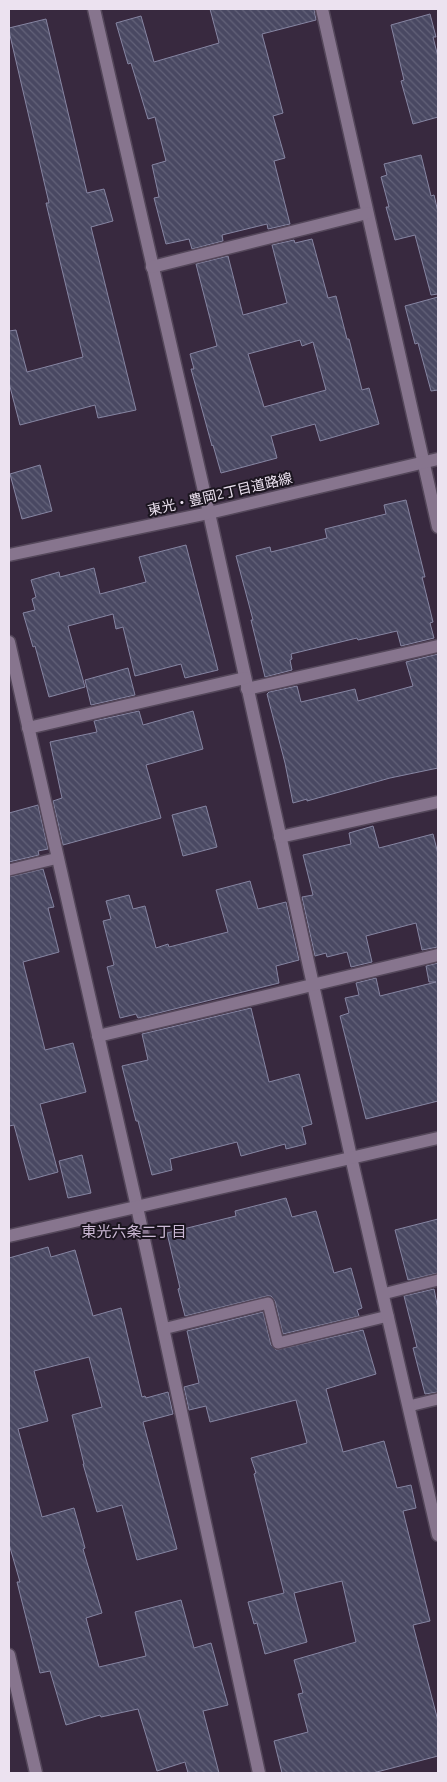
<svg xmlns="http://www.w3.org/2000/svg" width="447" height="1782" font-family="Ubuntu,'Noto Sans JP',sans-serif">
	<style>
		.building { fill: url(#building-back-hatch); stroke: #8685a2; fill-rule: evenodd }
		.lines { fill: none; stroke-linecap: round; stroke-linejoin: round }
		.lane-casing { stroke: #54475a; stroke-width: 14 }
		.street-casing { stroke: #54475a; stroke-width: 15 }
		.secondary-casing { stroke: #54475a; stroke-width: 15 }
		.lane { stroke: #87758e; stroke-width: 11 }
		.street { stroke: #87758e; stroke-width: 12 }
		.secondary { stroke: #87758e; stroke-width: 12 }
		.labels { text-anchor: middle; stroke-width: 4; stroke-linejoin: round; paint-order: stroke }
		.street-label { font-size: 14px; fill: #ece2f0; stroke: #1b151f }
		.neighbourhood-label { font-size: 15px; fill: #ccb9d5; stroke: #1b151f }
	</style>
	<defs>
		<pattern id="building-back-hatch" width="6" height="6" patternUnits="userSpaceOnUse" patternTransform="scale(1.25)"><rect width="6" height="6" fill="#494862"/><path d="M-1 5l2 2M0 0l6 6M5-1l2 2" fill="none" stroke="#636279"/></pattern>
	</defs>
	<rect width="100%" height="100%" fill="#38293f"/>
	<g class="building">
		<polygon points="210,9 314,9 316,20 262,34 283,113 273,116 285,158 274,161 290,224 268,229 267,224 222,235 223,241 192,249 189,239 166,244 154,198 159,197 152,165 166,161 155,117 148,119 131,63 128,64 116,23 141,16 154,62 219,43"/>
		<polygon points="430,14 436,37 433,37 438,57 438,117 413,124 401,81 404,80 391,25"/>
		<polygon points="46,19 87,193 104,189 113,221 91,227 136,410 98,418 95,405 20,425 9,383 9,331 16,330 27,372 83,357 46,203 49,203 9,31 9,28"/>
		<polygon points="421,155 431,196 434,195 438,212 438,294 431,295 415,235 395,240 386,207 389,207 381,177 387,175 384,164"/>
		<path d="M312,239L328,298L336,296L347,339H349L362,390L369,388L379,424L320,441L315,424L271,436L277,458L221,473L213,445L212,446L191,369H194L190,354L217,346L196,264L228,256L243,315L287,303L272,245L294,240L295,243ZM300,340L302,346L313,342L326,390L264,407L248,354Z"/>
		<polygon points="438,297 438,390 431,391 418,343 415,344 405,306"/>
		<polygon points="40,465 52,511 22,519 10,474"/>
		<polygon points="406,500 425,577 422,577 433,622 430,623 434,638 401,646 397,631 358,640 357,638 291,654 292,659 290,660 292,670 265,677 251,620 253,620 236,556 270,547 271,552 327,538 325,529 386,514 384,505"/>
		<polygon points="186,545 218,670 185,678 181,664 135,676 123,627 116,629 113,614 68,626 85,687 49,697 35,646 33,647 23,613 35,610 32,599 36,597 31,580 59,572 60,577 94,568 100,594 146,582 139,557"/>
		<polygon points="438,654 438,768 390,778 307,801 307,799 293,803 285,763 267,694 269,692 297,686 301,702 355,689 358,701 413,686 406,662"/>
		<polygon points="128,668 135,695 91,705 85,680"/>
		<polygon points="139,711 143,725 193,711 203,749 146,765 161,818 63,845 53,801 62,798 50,742 97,732 94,721"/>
		<polygon points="38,805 48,849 38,851 39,855 9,862 9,813"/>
		<polygon points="206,806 217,847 183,856 172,815"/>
		<polygon points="373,826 379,848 433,834 438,854 438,947 422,950 416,923 366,936 372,962 351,967 347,952 327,957 326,953 315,956 302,897 313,895 303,855 351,844 349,833"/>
		<polygon points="43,869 54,907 48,908 59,952 23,962 45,1050 73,1043 86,1092 40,1104 58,1172 29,1180 14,1125 9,1126 9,877"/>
		<polygon points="250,881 258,909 286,902 299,960 276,966 279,983 138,1018 136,1014 120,1018 107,967 114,965 103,921 111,919 106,901 129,895 133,909 145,906 156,948 168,944 169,947 228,932 216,890"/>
		<polygon points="438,963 438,1101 366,1119 340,1016 349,1013 345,998 359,995 356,983 376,978 380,996 436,982 429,982 426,966"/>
		<polygon points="251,1008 269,1082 299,1074 312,1124 302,1127 306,1144 286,1149 285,1144 241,1156 237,1142 170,1159 172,1170 152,1175 138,1121 136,1121 122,1066 148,1060 142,1034"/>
		<polygon points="82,1155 91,1193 68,1198 59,1161"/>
		<polygon points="286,1198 292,1217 316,1211 334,1273 351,1268 362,1308 357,1310 359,1316 283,1334 275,1301 271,1296 267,1296 185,1316 178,1289 180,1288 167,1233 236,1216 235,1211"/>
		<polygon points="438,1219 438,1273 408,1280 395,1230"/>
		<polygon points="48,1247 51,1257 75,1250 93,1316 121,1308 142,1397 145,1396 146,1398 168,1392 173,1414 143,1422 177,1549 137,1560 122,1505 97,1512 83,1464 84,1464 72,1415 102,1407 89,1357 34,1371 48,1421 18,1429 42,1517 74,1508 85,1548 83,1549 102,1613 86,1618 99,1667 146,1656 135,1612 181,1600 194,1648 211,1643 228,1705 203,1711 219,1773 188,1773 185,1762 157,1771 138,1709 101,1717 100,1715 66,1725 50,1671 40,1673 17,1582 20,1582 9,1544 9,1258"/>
		<polygon points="434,1289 438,1309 438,1392 425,1394 413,1348 417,1347 404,1296"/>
		<polygon points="263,1312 271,1345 276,1350 363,1330 376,1374 326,1389 343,1452 384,1441 397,1488 411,1485 416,1508 403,1511 430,1621 413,1625 438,1721 438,1756 373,1773 282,1773 274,1741 308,1732 298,1694 303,1693 294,1660 356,1642 342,1581 294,1593 307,1642 265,1654 257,1623 254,1624 248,1602 284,1593 254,1474 256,1473 251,1458 307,1443 296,1400 210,1422 206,1406 189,1410 184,1387 199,1383 187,1331"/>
	</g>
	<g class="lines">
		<g class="lane-casing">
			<g id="lane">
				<polyline points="9,870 58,858"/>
				<polyline points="383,1294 438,1280"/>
				<polyline points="163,1329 268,1303 278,1343 388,1316"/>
				<polyline points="409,1406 438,1399"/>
			</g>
		</g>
		<g class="street-casing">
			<g id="street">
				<polyline points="94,9 209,513 351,1157 438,1535"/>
				<polyline points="322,9 438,527"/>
				<polyline points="152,267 367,213"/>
				<polyline points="9,642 137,1207 259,1773"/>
				<polyline points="247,689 438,646"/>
				<polyline points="28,728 245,678"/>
				<polyline points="280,837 438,802"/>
				<polyline points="98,1036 438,955"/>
				<polyline points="9,1236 438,1138"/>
				<polyline points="9,1655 36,1773"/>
			</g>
		</g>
		<g class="secondary-casing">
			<polyline id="secondary" points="9,555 209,513 438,459"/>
		</g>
		<use href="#lane" class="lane"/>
		<use href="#street" class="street"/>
		<use href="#secondary" class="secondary"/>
	</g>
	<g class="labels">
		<g class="street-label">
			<text transform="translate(220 494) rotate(-13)" y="5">東光・豊岡2丁目道路線</text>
		</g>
		<g class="neighbourhood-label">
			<text x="134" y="1237">東光六条二丁目</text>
		</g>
	</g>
	<rect width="447" height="1782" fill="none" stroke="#ece2f0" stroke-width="20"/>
</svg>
